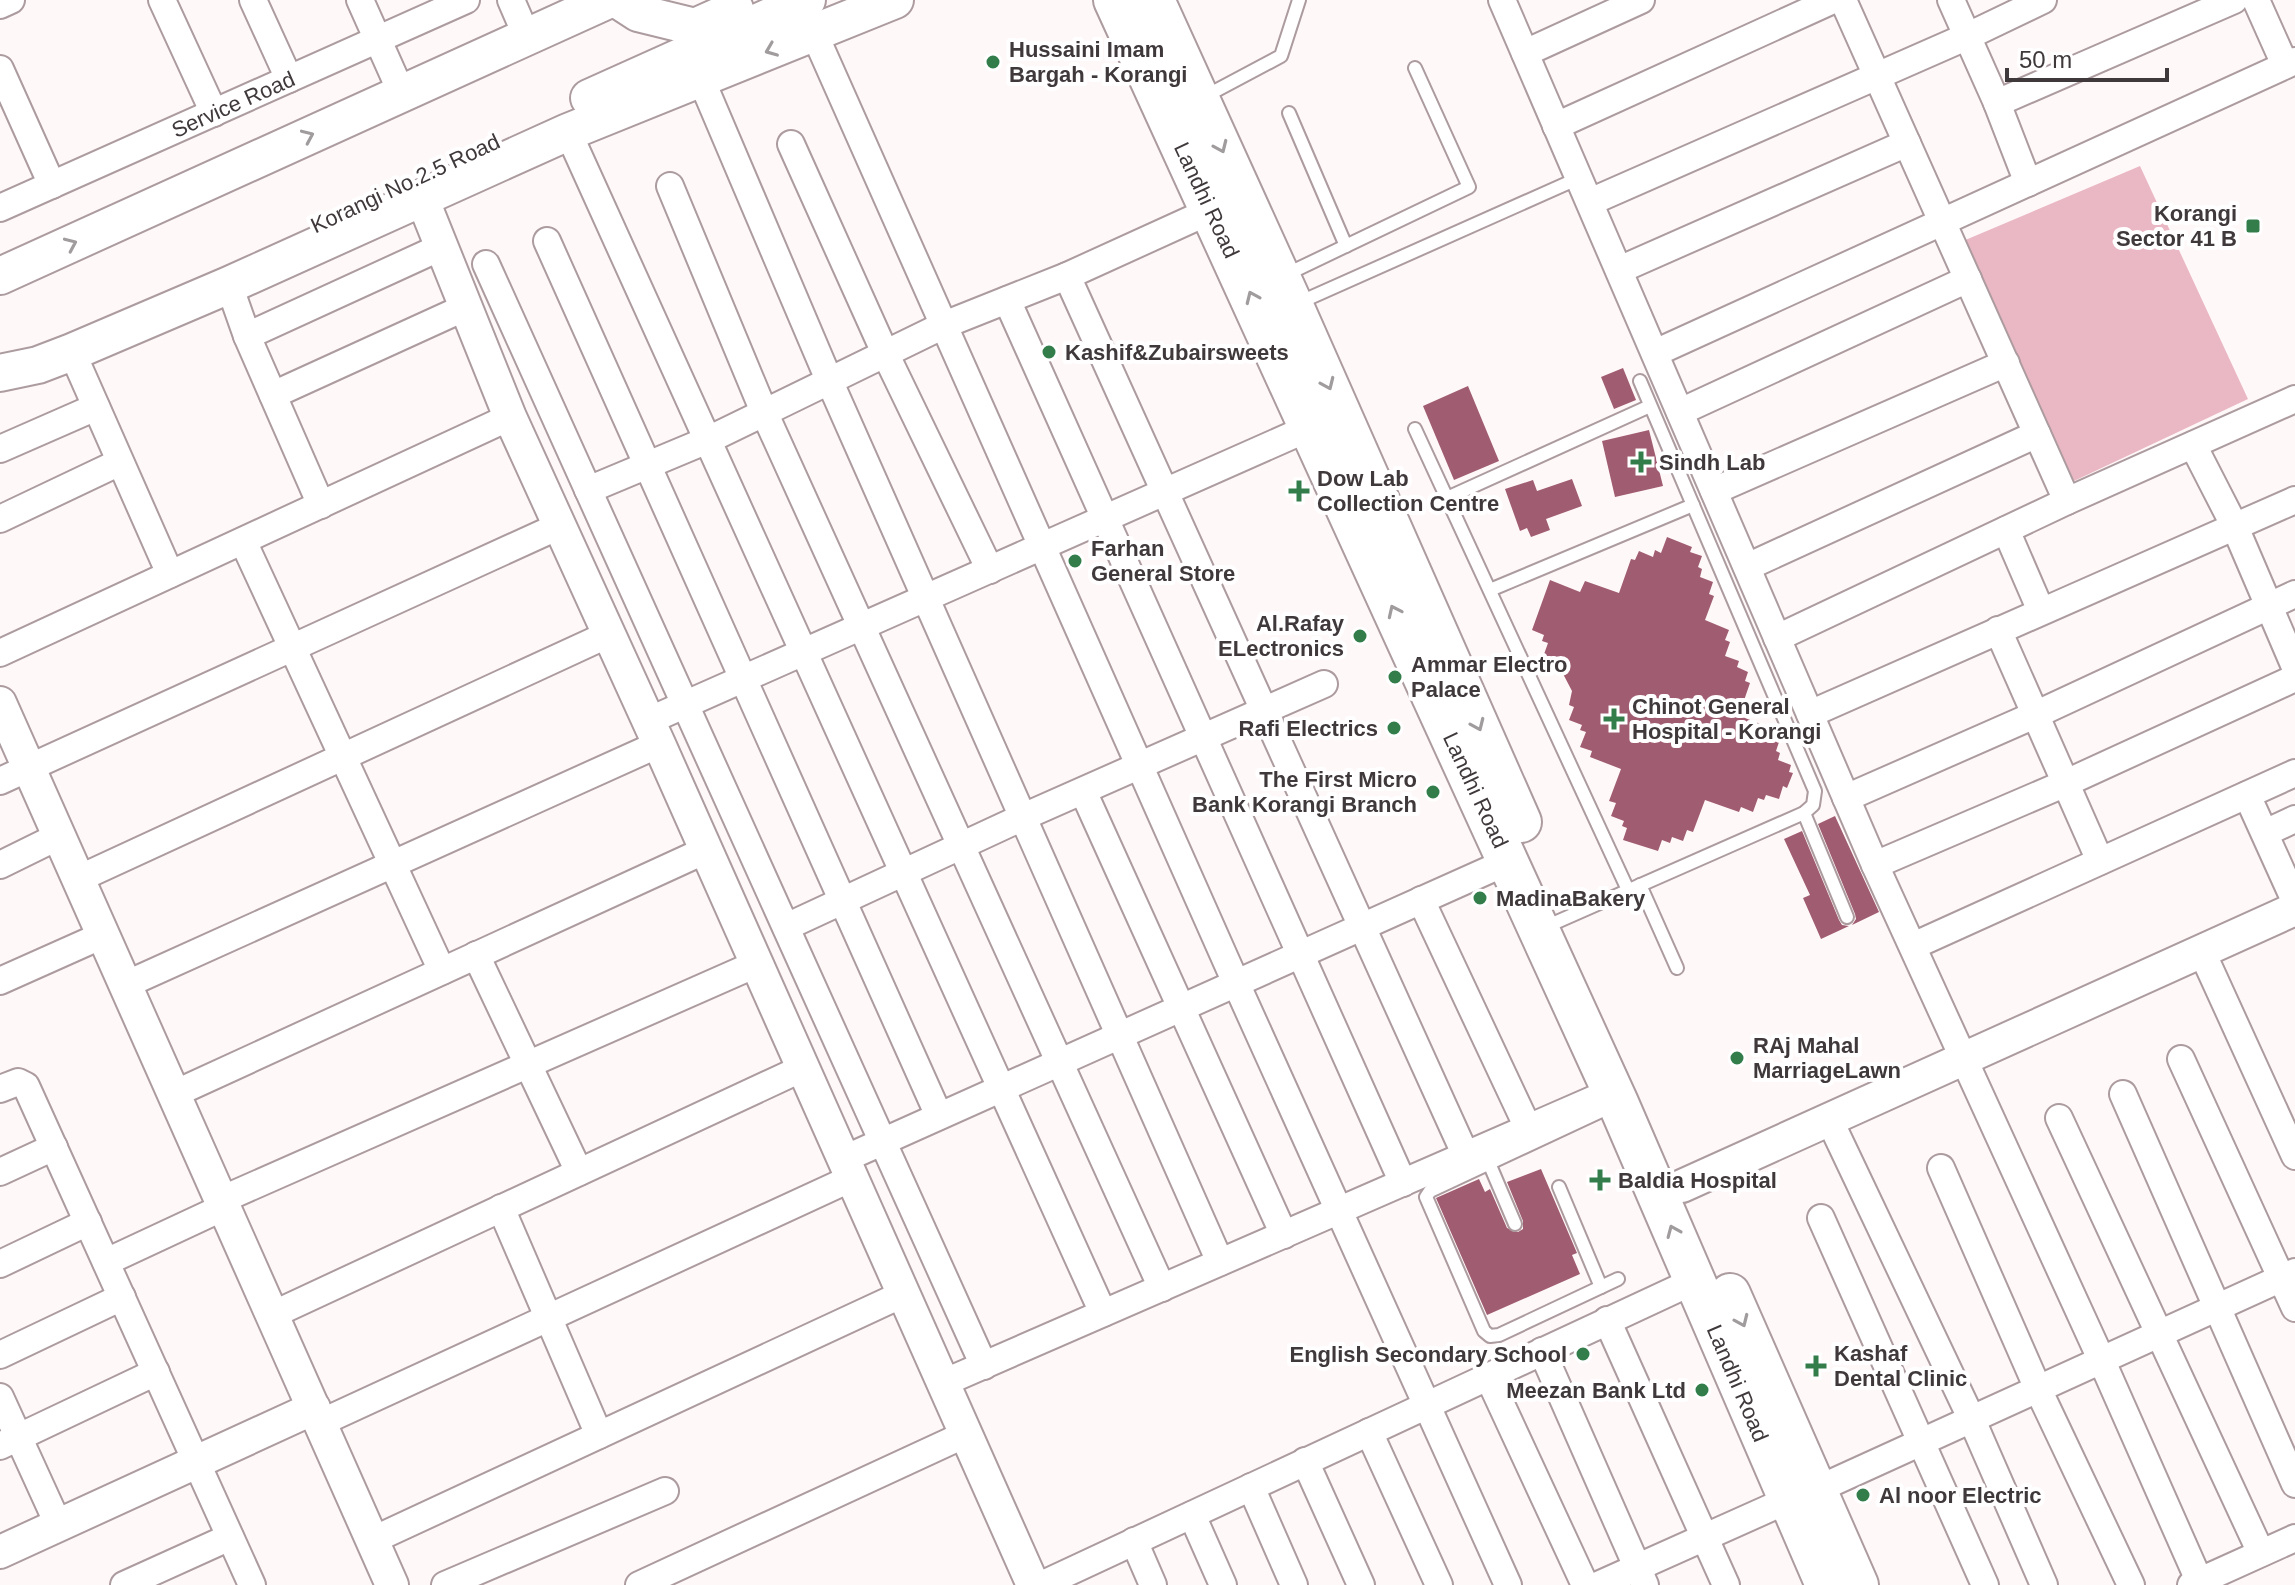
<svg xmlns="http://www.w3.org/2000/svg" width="2295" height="1585" font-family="Arial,sans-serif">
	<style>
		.green { fill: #eab7c4 }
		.building { fill: #a05c70 }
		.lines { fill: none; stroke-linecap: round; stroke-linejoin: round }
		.service-casing { stroke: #ac9b9f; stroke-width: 16 }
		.minor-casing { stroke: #ac9b9f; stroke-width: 30 }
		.tertiary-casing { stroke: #ac9b9f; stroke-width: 36 }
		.secondary-casing { stroke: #ac9b9f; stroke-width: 40 }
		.primary-casing { stroke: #ac9b9f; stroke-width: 44 }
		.service { stroke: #fff; stroke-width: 12 }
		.minor { stroke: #fff; stroke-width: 26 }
		.tertiary { stroke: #fff; stroke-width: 32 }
		.secondary { stroke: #fff; stroke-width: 36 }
		.primary { stroke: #fff; stroke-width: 40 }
		.oneway { stroke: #a09c9d }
		.poi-dot { fill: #337d4b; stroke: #fff; stroke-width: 3 }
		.labels { text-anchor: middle; stroke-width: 8; stroke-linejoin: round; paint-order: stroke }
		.poi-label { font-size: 22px; font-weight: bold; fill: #40393b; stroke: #fff; text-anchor: start }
		.street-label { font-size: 22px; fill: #40393b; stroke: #fff }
	</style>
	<rect width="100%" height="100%" fill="#fff8f9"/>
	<polygon class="green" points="2140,166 2248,399 2074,481 1963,241"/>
	<g class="building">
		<polygon points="1623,368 1636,400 1614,409 1601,377"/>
		<polygon points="1468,386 1499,461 1454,480 1423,406"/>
		<polygon points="1649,430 1663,486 1615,497 1602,441"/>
		<polygon points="1572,479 1582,506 1546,519 1550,530 1531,537 1527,528 1520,531 1505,489 1533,480 1537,491"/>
		<polygon points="1667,537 1692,547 1690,552 1702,556 1698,567 1702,569 1700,577 1713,582 1709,594 1714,596 1705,620 1729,630 1725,640 1730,642 1725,656 1739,661 1737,667 1748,672 1745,681 1750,683 1740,712 1746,714 1745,718 1771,728 1768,734 1780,739 1776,751 1780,753 1778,760 1791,765 1789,772 1793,773 1787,788 1783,786 1779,799 1766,795 1764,800 1758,798 1753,812 1741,807 1739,812 1705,800 1693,832 1687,830 1683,841 1672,837 1670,843 1662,840 1658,851 1623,840 1627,828 1622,826 1624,821 1611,816 1616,803 1609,801 1621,769 1590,757 1592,751 1580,747 1586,732 1580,730 1582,725 1569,720 1574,707 1569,705 1572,691 1561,670 1552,667 1554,661 1543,657 1548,643 1542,641 1544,635 1532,630 1550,580 1580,592 1585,581 1619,593 1631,559 1635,560 1639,551 1653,557 1655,550 1661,553"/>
		<polygon points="1835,816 1879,912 1852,925 1856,919 1855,914 1818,824"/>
		<polygon points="1802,831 1839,920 1842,925 1849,926 1821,939 1803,898 1810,895 1784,839"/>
		<polygon points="1541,1169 1577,1253 1572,1255 1580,1274 1487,1315 1436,1198 1479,1179 1485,1192 1490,1189 1507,1228 1518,1232 1523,1229 1523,1221 1507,1182"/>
	</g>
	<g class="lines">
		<g class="service-casing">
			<g id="service">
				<polyline points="1202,98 1281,56 1299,0"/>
				<polyline points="1289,113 1346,246"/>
				<polyline points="1283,276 1469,187 1415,68"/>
				<polyline points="1296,304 1579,178"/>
				<polyline points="1415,429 1628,890"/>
				<polyline points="1447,498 1650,406"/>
				<polyline points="1490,590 1693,505"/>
				<polyline points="1804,813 1847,917"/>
				<polyline points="1640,885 1677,968"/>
				<polyline points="1543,928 1804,813 1813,805 1815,791 1640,381"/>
				<polyline points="1612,1106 1430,1191 1426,1197 1484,1331 1490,1336 1499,1335 1618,1279"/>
				<polyline points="1489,1163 1515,1224"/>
				<polyline points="1559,1187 1601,1287"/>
			</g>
		</g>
		<g class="minor-casing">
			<g id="minor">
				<polyline points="162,0 214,113"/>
				<polyline points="253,0 289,79"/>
				<polyline points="360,0 402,94"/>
				<polyline points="511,0 527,37"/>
				<polyline points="1502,0 1875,865 2101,1359 2201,1585"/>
				<polyline points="1843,0 2067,501"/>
				<polyline points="1951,0 1997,103 2028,183"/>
				<polyline points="2256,0 2285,65"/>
				<polyline points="0,5 11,0"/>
				<polyline points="814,33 1236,983 1508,1585"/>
				<polyline points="1525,53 1641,0"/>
				<polyline points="0,69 52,185"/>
				<polyline points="701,79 829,380 1220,1262"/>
				<polyline points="1997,103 2234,0"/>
				<polyline points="1556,126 1833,0"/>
				<polyline points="568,132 1103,1313"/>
				<polyline points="791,144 885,353 990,570"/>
				<polyline points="670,186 764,412 1162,1288"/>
				<polyline points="1590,202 1968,36 2043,0"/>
				<polyline points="0,208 466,0"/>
				<polyline points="1212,210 1067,276 1466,1156"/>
				<polyline points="547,241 939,1116"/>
				<polyline points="486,264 984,1366"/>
				<polyline points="1619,270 1907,143"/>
				<polyline points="229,285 247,336 321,505"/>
				<polyline points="1007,300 1403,1183"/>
				<polyline points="247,336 441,247"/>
				<polyline points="72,352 170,574"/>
				<polyline points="1655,353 2295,61"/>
				<polyline points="273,395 466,307"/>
				<polyline points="1680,412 1968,279"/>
				<polyline points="2193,445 2235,527 2295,667"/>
				<polyline points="0,449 96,407"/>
				<polyline points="588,490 710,439 944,325 1067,276"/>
				<polyline points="1714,491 2006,363"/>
				<polyline points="0,519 120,462"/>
				<polyline points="2006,530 2041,611"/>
				<polyline points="243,541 442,971"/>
				<polyline points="1747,567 2037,434"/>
				<polyline points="1998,630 2100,861"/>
				<polyline points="1777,638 2067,501 2295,399"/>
				<polyline points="0,653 510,417"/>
				<polyline points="1810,714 2295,500"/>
				<polyline points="648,721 1311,427"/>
				<polyline points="0,781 559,526"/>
				<polyline points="1083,791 1284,1235"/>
				<polyline points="2247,795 2295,901"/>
				<polyline points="1846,798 2037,714 2295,594"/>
				<polyline points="2265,833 2295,819"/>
				<polyline points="0,865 59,836"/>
				<polyline points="1875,865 2066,783 2295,678"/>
				<polyline points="78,879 609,634"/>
				<polyline points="1421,900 1528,1128"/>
				<polyline points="786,927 1023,817 1324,684"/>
				<polyline points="1913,946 2295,773"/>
				<polyline points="2202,952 2295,1156"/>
				<polyline points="476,955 579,1172"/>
				<polyline points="0,981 103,935"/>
				<polyline points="125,985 659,744"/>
				<polyline points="2181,1059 2295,1308"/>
				<polyline points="0,1089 18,1082 26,1086 252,1585"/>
				<polyline points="174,1094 706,850"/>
				<polyline points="2123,1094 2295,1484"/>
				<polyline points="2059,1118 2261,1553"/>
				<polyline points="1830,1121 1972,1420 2044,1585"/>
				<polyline points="844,1159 1509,861"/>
				<polyline points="1941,1168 2038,1389 2131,1585"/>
				<polyline points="0,1172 54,1147"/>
				<polyline points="221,1200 756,964"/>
				<polyline points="501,1208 599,1435"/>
				<polyline points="1821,1218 1985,1585"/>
				<polyline points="106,1262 224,1207"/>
				<polyline points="0,1264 88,1222"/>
				<polyline points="272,1315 803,1068"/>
				<polyline points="1607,1320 1726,1585"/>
				<polyline points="1542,1351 1645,1585"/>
				<polyline points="0,1355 122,1297"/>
				<polyline points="1488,1376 1585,1585"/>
				<polyline points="943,1383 1613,1091"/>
				<polyline points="0,1397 58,1524"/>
				<polyline points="320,1423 852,1178"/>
				<polyline points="1369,1432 1439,1585"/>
				<polyline points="0,1446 156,1372"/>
				<polyline points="1305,1461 1361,1585"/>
				<polyline points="1251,1487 1294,1585"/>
				<polyline points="1816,1490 2295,1272"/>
				<polyline points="1192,1515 1223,1585"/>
				<polyline points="373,1540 903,1294"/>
				<polyline points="1134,1541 1153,1585"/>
				<polyline points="124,1585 230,1537"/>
				<polyline points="445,1585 665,1491"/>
				<polyline points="639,1585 966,1434"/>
				<polyline points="1041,1585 1694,1281"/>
				<polyline points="1598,1585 1788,1500"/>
				<polyline points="2191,1585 2295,1538"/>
			</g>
		</g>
		<g class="tertiary-casing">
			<g id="tertiary">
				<polyline points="422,198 510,417 659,744 1033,1585"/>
				<polyline points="0,703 392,1585"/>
				<polyline points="1682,1186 2295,909"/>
				<polyline points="0,1552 314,1408"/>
			</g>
		</g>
		<g class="secondary-casing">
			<g id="secondary">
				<polyline points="618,0 638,13 695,27 735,9"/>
				<polyline points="589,98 807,0"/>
				<polyline points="0,276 608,0"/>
				<polyline points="0,373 38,365 72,352 229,285 568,132 895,0"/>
			</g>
		</g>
		<g class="primary-casing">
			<g id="primary">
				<polyline points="1114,0 1618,1103 1826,1585"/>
				<polyline points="1154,0 1293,306 1521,822"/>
				<polyline points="1730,1294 1858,1585"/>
			</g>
		</g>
		<use href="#service" class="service"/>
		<use href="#minor" class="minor"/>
		<use href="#tertiary" class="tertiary"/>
		<use href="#secondary" class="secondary"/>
		<use href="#primary" class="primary"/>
	</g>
	<defs><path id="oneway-chevron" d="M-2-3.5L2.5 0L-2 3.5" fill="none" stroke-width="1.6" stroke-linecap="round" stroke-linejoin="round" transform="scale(2)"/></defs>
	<g class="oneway">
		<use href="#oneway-chevron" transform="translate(771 50) rotate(158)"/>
		<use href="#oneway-chevron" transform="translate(308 136) rotate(-24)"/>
		<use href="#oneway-chevron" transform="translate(1221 147) rotate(66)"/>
		<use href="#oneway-chevron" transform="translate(71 244) rotate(-24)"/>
		<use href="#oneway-chevron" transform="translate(1252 297) rotate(-114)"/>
		<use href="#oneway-chevron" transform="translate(1328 384) rotate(66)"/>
		<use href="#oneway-chevron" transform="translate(1394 611) rotate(-115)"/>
		<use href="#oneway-chevron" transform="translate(1478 725) rotate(66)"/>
		<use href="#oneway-chevron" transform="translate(1673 1231) rotate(-113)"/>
		<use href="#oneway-chevron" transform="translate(1742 1321) rotate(66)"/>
	</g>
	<g class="poi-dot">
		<circle cx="993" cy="62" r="8"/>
		<rect x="2245" y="218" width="16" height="16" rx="4"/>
		<circle cx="1049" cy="352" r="8"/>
		<path d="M1637 450h8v8h8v8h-8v8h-8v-8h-8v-8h8z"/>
		<path d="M1295 479h8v8h8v8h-8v8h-8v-8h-8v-8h8z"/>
		<circle cx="1075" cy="561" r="8"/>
		<circle cx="1360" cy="636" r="8"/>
		<circle cx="1395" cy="677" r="8"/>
		<path d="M1610 707h8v8h8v8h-8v8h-8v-8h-8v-8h8z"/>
		<circle cx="1394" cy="728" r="8"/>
		<circle cx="1433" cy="792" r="8"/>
		<circle cx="1480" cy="898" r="8"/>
		<circle cx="1737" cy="1058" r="8"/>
		<path d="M1596 1168h8v8h8v8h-8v8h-8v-8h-8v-8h8z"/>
		<circle cx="1583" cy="1354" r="8"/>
		<path d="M1812 1354h8v8h8v8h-8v8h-8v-8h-8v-8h8z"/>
		<circle cx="1702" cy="1390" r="8"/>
		<circle cx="1863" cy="1495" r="8"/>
	</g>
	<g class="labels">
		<g class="poi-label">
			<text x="1009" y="57">Hussaini Imam<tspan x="1009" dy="25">Bargah - Korangi</tspan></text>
			<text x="2237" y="221" text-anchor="end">Korangi<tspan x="2237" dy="25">Sector 41 B</tspan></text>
			<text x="1065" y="360">Kashif&amp;Zubairsweets</text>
			<text x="1659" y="470">Sindh Lab</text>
			<text x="1317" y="486">Dow Lab<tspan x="1317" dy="25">Collection Centre</tspan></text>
			<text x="1091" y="556">Farhan<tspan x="1091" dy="25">General Store</tspan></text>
			<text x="1344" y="631" text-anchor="end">Al.Rafay<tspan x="1344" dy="25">ELectronics</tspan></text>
			<text x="1411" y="672">Ammar Electro<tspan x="1411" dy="25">Palace</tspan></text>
			<text x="1632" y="714">Chinot General<tspan x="1632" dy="25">Hospital - Korangi</tspan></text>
			<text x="1378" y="736" text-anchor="end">Rafi Electrics</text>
			<text x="1417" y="787" text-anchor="end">The First Micro<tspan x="1417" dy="25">Bank Korangi Branch</tspan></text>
			<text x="1496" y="906">MadinaBakery</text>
			<text x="1753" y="1053">RAj Mahal<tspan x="1753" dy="25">MarriageLawn</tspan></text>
			<text x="1618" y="1188">Baldia Hospital</text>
			<text x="1834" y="1361">Kashaf<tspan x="1834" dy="25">Dental Clinic</tspan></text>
			<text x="1567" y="1362" text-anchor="end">English Secondary School</text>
			<text x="1686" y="1398" text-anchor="end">Meezan Bank Ltd</text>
			<text x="1879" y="1503">Al noor Electric</text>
		</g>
		<g class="street-label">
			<text transform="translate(233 104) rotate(-24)" y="8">Service Road</text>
			<text transform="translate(405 183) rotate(-25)" y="8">Korangi No.2.5 Road</text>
			<text transform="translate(1207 200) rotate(65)" y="8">Landhi Road</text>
			<text transform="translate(1476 790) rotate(65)" y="8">Landhi Road</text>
			<text transform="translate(1738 1383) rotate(67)" y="8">Landhi Road</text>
		</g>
	</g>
	<path d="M2007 68v12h160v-12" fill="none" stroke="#40393b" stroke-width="4"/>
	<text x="2019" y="68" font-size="24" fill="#40393b" stroke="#ffffff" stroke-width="6" paint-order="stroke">50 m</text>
</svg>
